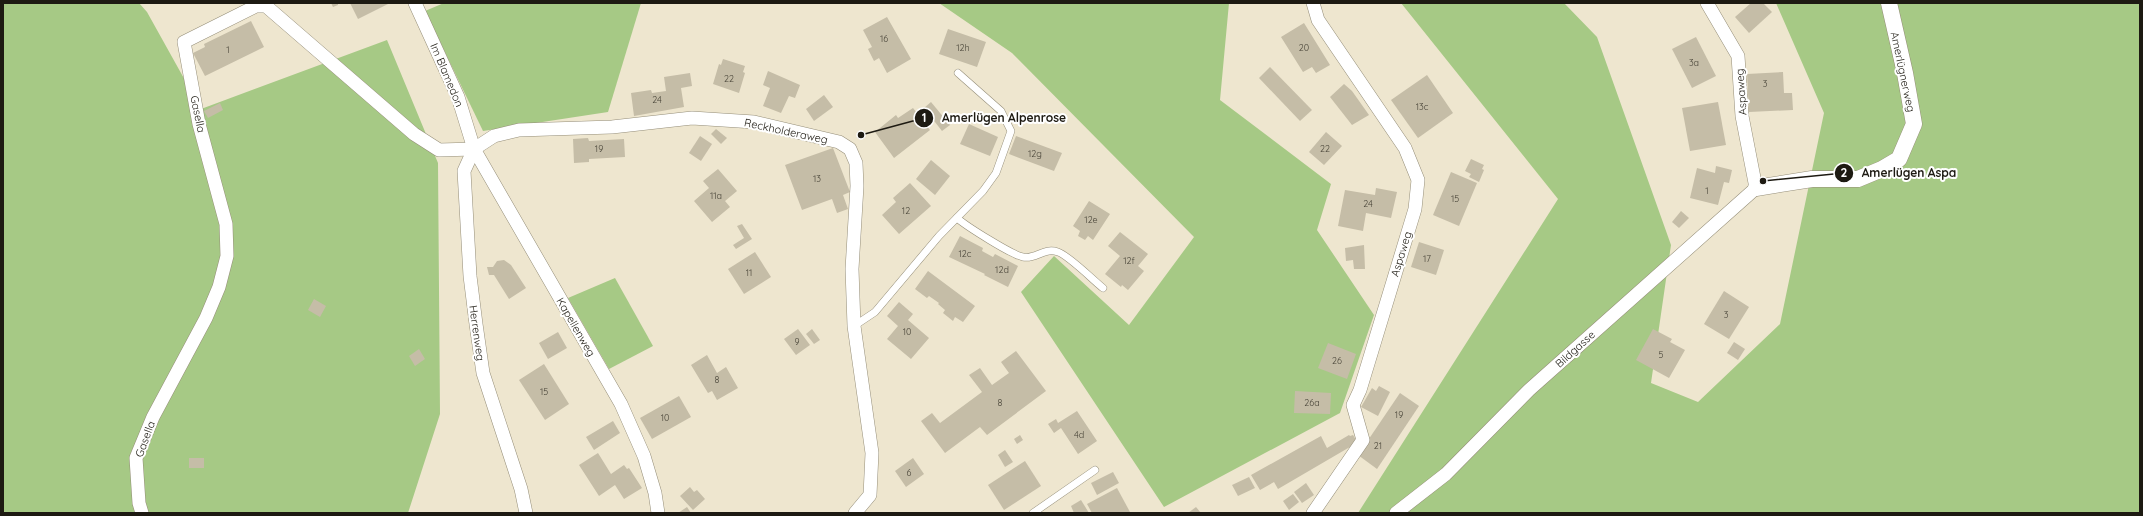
<svg xmlns="http://www.w3.org/2000/svg" width="2143" height="516" font-family="Quicksand,sans-serif">
	<style>
		.green { fill: #a6c985 }
		.building { fill: #c5bda7 }
		.lines { fill: none; stroke-linecap: round; stroke-linejoin: round }
		.service-casing { stroke: #958e79; stroke-width: 8 }
		.minor-casing { stroke: #958e79; stroke-width: 14 }
		.tertiary-casing { stroke: #958e79; stroke-width: 17 }
		.service { stroke: #fff; stroke-width: 7 }
		.minor { stroke: #fff; stroke-width: 13 }
		.tertiary { stroke: #fff; stroke-width: 16 }
		.labels { text-anchor: middle; stroke-width: 4; stroke-linejoin: round; paint-order: stroke }
		.number-label { font-size: 9px; fill: #474337 }
		.street-label { font-size: 11px; fill: #1d1a12; stroke: #fff }
		.leader { fill: none; stroke: #1d1a12; stroke-width: 1.5 }
		.callout-dot { fill: #1d1a12; stroke: #fff; stroke-width: 1.5 }
		.mark-label { font-size: 12px; text-anchor: middle; font-weight: bold; fill: #fff }
		.callout-label { font-size: 12px; text-anchor: middle; font-weight: bold; fill: #1d1a12; stroke: #fff; stroke-width: 4; stroke-linejoin: round; paint-order: stroke }
	</style>
	<rect width="100%" height="100%" fill="#eee6cf"/>
	<g class="green">
		<polygon points="3,3 139,3 147,12 201,109 387,40 438,163 440,414 408,513 3,513"/>
		<polygon points="444,3 641,3 608,112 483,131 425,11"/>
		<polygon points="939,3 1229,3 1220,100 1331,184 1317,230 1374,315 1340,413 1164,507 1021,292 1054,256 1129,325 1194,237 1012,53"/>
		<polygon points="1401,3 1564,3 1597,37 1671,245 1651,383 1698,402 1780,324 1824,113 1776,3 2140,3 2140,513 1358,513 1558,199"/>
		<polygon points="615,278 653,346 609,369 568,298"/>
	</g>
	<g class="building">
		<polygon points="331,3 338,3 338,5 333,7"/>
		<polygon points="350,3 390,3 358,19"/>
		<polygon points="1751,3 1763,3 1772,12 1749,33 1735,17"/>
		<polygon points="887,17 911,59 887,73 879,58 874,61 868,49 872,47 863,30"/>
		<polygon points="251,21 264,47 205,76 193,53 205,47 204,44"/>
		<polygon points="1304,23 1330,65 1316,73 1312,67 1303,72 1281,37"/>
		<polygon points="948,29 986,42 977,67 939,54"/>
		<polygon points="1696,37 1716,76 1692,88 1672,49"/>
		<polygon points="723,59 745,66 743,72 745,73 739,93 713,84 719,64 721,65"/>
		<polygon points="1270,67 1312,110 1300,121 1259,78"/>
		<polygon points="768,71 800,85 795,98 789,96 781,113 763,106 770,88 763,85"/>
		<polygon points="1783,72 1784,93 1792,93 1793,110 1749,112 1747,74"/>
		<polygon points="690,73 692,86 681,88 684,107 634,116 631,93 651,90 652,93 666,91 664,77"/>
		<polygon points="1427,75 1453,113 1418,138 1391,100"/>
		<polygon points="1344,84 1352,91 1369,115 1352,125 1330,97"/>
		<polygon points="824,95 833,107 814,121 806,109"/>
		<polygon points="931,102 950,125 942,131 924,108"/>
		<polygon points="1718,102 1726,145 1690,151 1682,108"/>
		<polygon points="220,103 223,110 208,118 204,111"/>
		<polygon points="913,108 930,130 894,158 875,132 896,115 898,118"/>
		<polygon points="969,124 998,137 990,156 960,144"/>
		<polygon points="716,129 727,138 721,144 711,134"/>
		<polygon points="1326,132 1342,146 1324,165 1309,152"/>
		<polygon points="700,136 712,144 701,161 689,153"/>
		<polygon points="1016,136 1062,153 1054,171 1009,154"/>
		<polygon points="588,138 589,141 624,139 625,157 589,159 589,162 574,163 573,139"/>
		<polygon points="833,148 850,192 843,195 848,209 837,213 832,199 802,210 785,165"/>
		<polygon points="1471,159 1484,165 1482,169 1484,170 1479,182 1469,177 1471,174 1465,171"/>
		<polygon points="931,160 950,176 935,195 916,179"/>
		<polygon points="1716,166 1732,170 1729,183 1724,182 1718,205 1690,198 1697,168 1715,173"/>
		<polygon points="718,169 737,191 725,201 730,207 712,222 694,201 709,188 703,181"/>
		<polygon points="1451,172 1477,183 1459,226 1433,215"/>
		<polygon points="910,183 931,206 899,234 882,215 896,202 893,198"/>
		<polygon points="1376,188 1397,192 1391,218 1366,213 1363,231 1338,226 1345,190 1375,195"/>
		<polygon points="1089,201 1110,214 1093,240 1088,236 1085,240 1078,236 1080,231 1073,226"/>
		<polygon points="1681,211 1689,218 1679,228 1672,222"/>
		<polygon points="742,224 752,239 736,249 733,245 744,238 737,226"/>
		<polygon points="1120,232 1148,254 1138,266 1144,271 1128,290 1122,285 1121,287 1105,274 1120,256 1108,246"/>
		<polygon points="960,236 983,248 982,251 993,257 995,254 1018,266 1008,287 984,275 985,274 949,257"/>
		<polygon points="1419,242 1444,250 1436,275 1411,267"/>
		<polygon points="1364,245 1365,269 1354,269 1353,260 1346,261 1345,248"/>
		<polygon points="755,252 771,277 744,294 728,269"/>
		<polygon points="504,260 511,265 526,288 509,299 494,275 489,275 487,267 493,267 497,261"/>
		<polygon points="928,271 975,306 963,322 955,317 953,321 943,313 945,310 938,304 939,303 929,296 927,298 915,289"/>
		<polygon points="1724,291 1749,307 1729,339 1704,324"/>
		<polygon points="314,299 326,306 320,317 308,310"/>
		<polygon points="899,302 913,314 908,320 929,338 911,359 887,339 898,326 887,316"/>
		<polygon points="798,329 810,345 796,355 784,339"/>
		<polygon points="812,329 820,340 814,344 806,334"/>
		<polygon points="1653,329 1672,339 1670,342 1685,350 1669,378 1636,360"/>
		<polygon points="558,332 567,348 548,359 539,343"/>
		<polygon points="1734,342 1745,349 1738,360 1727,353"/>
		<polygon points="1328,343 1356,354 1347,379 1318,368"/>
		<polygon points="419,349 425,359 415,366 409,356"/>
		<polygon points="1016,351 1046,391 987,435 980,427 945,453 921,421 932,413 940,423 982,392 969,375 980,368 992,385 1009,373 1001,362"/>
		<polygon points="707,355 717,373 726,367 738,388 717,400 712,391 708,393 691,365"/>
		<polygon points="544,364 569,404 545,420 519,380"/>
		<polygon points="1379,386 1390,392 1378,416 1361,407 1372,388 1376,391"/>
		<polygon points="1295,391 1331,393 1330,414 1294,413"/>
		<polygon points="1400,393 1419,406 1377,469 1358,455"/>
		<polygon points="679,396 691,417 652,439 640,418"/>
		<polygon points="1077,411 1097,441 1078,454 1061,428 1054,433 1048,424 1056,419 1058,423"/>
		<polygon points="613,421 620,433 594,450 586,437"/>
		<polygon points="1020,435 1023,440 1017,444 1014,439"/>
		<polygon points="1349,435 1350,436 1353,435 1356,440 1355,444 1278,489 1274,482 1260,490 1251,475 1321,436 1327,448"/>
		<polygon points="1005,450 1013,462 1005,467 998,455"/>
		<polygon points="598,453 611,474 624,465 627,469 629,468 642,488 624,499 615,485 599,496 579,465"/>
		<rect x="189" y="458" width="15" height="10"/>
		<polygon points="913,458 924,474 906,487 895,471"/>
		<polygon points="1025,461 1041,486 1004,510 988,485"/>
		<polygon points="1113,472 1119,483 1097,495 1091,483"/>
		<polygon points="1249,477 1255,488 1238,496 1232,485"/>
		<polygon points="1306,483 1314,495 1302,503 1294,492"/>
		<polygon points="690,487 694,492 697,490 705,499 693,510 680,496"/>
		<polygon points="1117,488 1130,512 1092,513 1087,504"/>
		<polygon points="1293,494 1299,502 1289,510 1283,501"/>
		<polygon points="1081,500 1089,513 1074,513 1071,506"/>
		<polygon points="687,507 691,513 678,513"/>
		<polygon points="1196,507 1201,513 1188,513"/>
	</g>
	<g class="lines">
		<g class="service-casing">
			<g id="service">
				<path d="M957,218C966,226 1012,255 1023,257C1036,260 1043,247 1058,252C1068,255 1093,280 1103,288"/>
				<polyline points="854,326 875,312 939,236 983,191 996,173 1011,131 1001,111 958,73"/>
				<polyline points="1033,513 1095,470"/>
			</g>
		</g>
		<g class="minor-casing">
			<g id="minor">
				<polyline points="415,3 458,97 474,149 621,404 644,456 655,493 658,513"/>
				<polyline points="142,513 139,503 136,458 153,417 206,318 219,287 227,256 226,224 199,124 184,42 256,6 266,6 414,134 439,150 474,149"/>
				<polyline points="526,513 521,489 483,373 476,324 470,276 464,171 474,149 494,136 519,130 612,127 692,118 754,122 839,142 850,149 856,163 857,186 852,269 854,326 872,453 870,495 855,513"/>
				<polyline points="1313,513 1363,440 1353,405 1360,390 1415,209 1418,180 1405,148 1318,20 1313,3"/>
				<polyline points="1396,513 1446,474 1529,390 1756,188 1742,116 1738,56 1707,3"/>
			</g>
		</g>
		<g class="tertiary-casing">
			<polyline id="tertiary" points="1756,188 1812,179 1858,179 1882,169 1899,159 1914,124 1905,73 1889,3"/>
		</g>
		<use href="#service" class="service"/>
		<use href="#minor" class="minor"/>
		<use href="#tertiary" class="tertiary"/>
	</g>
	<g class="labels">
		<g class="number-label">
			<text x="884" y="42">16</text>
			<text x="963" y="51">12h</text>
			<text x="1304" y="51">20</text>
			<text x="228" y="53">1</text>
			<text x="1694" y="66">3a</text>
			<text x="729" y="82">22</text>
			<text x="1765" y="87">3</text>
			<text x="657" y="103">24</text>
			<text x="1422" y="110">13c</text>
			<text x="599" y="152">19</text>
			<text x="1325" y="152">22</text>
			<text x="1035" y="157">12g</text>
			<text x="817" y="182">13</text>
			<text x="1707" y="194">1</text>
			<text x="716" y="199">11a</text>
			<text x="1455" y="202">15</text>
			<text x="1368" y="207">24</text>
			<text x="906" y="214">12</text>
			<text x="1091" y="223">12e</text>
			<text x="965" y="257">12c</text>
			<text x="1427" y="262">17</text>
			<text x="1129" y="264">12f</text>
			<text x="1002" y="273">12d</text>
			<text x="749" y="276">11</text>
			<text x="1726" y="318">3</text>
			<text x="907" y="335">10</text>
			<text x="797" y="345">9</text>
			<text x="1661" y="358">5</text>
			<text x="1337" y="364">26</text>
			<text x="717" y="383">8</text>
			<text x="544" y="395">15</text>
			<text x="1000" y="406">8</text>
			<text x="1312" y="406">26a</text>
			<text x="1399" y="418">19</text>
			<text x="665" y="421">10</text>
			<text x="1079" y="438">4d</text>
			<text x="1378" y="449">21</text>
			<text x="909" y="476">6</text>
		</g>
		<g class="street-label">
			<text transform="translate(1903 72) rotate(78)" y="4">Amerlügnerweg</text>
			<text transform="translate(447 75) rotate(67)" y="4">Im Blamedon</text>
			<text transform="translate(1741 92) rotate(-94)" y="4">Aspaweg</text>
			<text transform="translate(198 114) rotate(78)" y="4">Gasella</text>
			<text transform="translate(786 131) rotate(12)" y="4">Reckholderaweg</text>
			<text transform="translate(1401 254) rotate(-73)" y="4">Aspaweg</text>
			<text transform="translate(576 327) rotate(60)" y="4">Kapellenweg</text>
			<text transform="translate(477 333) rotate(82)" y="4">Herrenweg</text>
			<text transform="translate(1575 349) rotate(-42)" y="4">Bildgasse</text>
			<text transform="translate(145 439) rotate(-70)" y="4">Gasella</text>
		</g>
	</g>
	<path class="leader" d="M861 135L924 118M1763 181L1844 173"/>
	<g class="callout-dot">
		<circle cx="861" cy="135" r="4"/>
		<circle cx="1763" cy="181" r="4"/>
		<circle cx="924" cy="118" r="10"/>
		<circle cx="1844" cy="173" r="10"/>
	</g>
	<g class="mark-label">
		<text x="924" y="122">1</text>
		<text x="1844" y="177">2</text>
	</g>
	<g class="callout-label">
		<text x="1004" y="122">Amerlügen Alpenrose</text>
		<text x="1909" y="177">Amerlügen Aspa</text>
	</g>
	<rect width="2143" height="516" fill="none" stroke="#1d1a12" stroke-width="8"/>
</svg>
